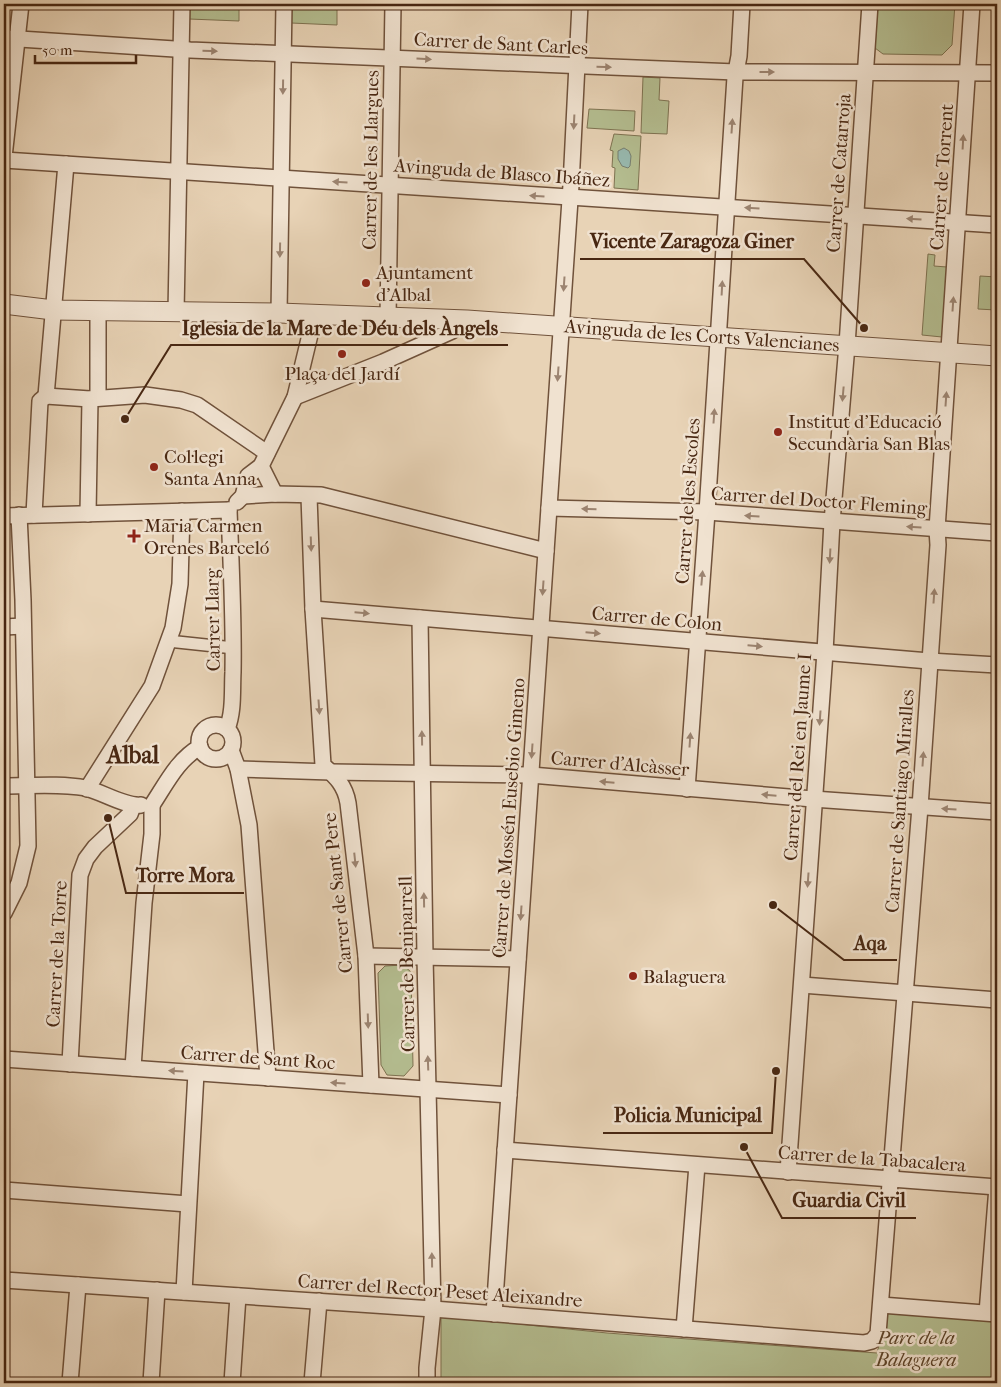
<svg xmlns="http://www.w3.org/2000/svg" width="1001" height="1387" font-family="'IM FELL French Canon',serif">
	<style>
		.green { fill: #b4bd90; stroke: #7e7251 }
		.water { fill: #97b8ae; stroke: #777e70 }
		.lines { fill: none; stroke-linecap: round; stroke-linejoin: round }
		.pedestrian-casing { stroke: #70523b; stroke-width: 14 }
		.minor-casing { stroke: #70523b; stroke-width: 18 }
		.tertiary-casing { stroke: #70523b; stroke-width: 21 }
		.pedestrian { stroke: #f0e2d0; stroke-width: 11 }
		.minor { stroke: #f0e2d0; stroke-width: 15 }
		.tertiary { stroke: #f0e2d0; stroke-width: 19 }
		.oneway { fill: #9c8471 }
		.poi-dot { fill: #8f2418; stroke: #f0e2d0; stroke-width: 2 }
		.labels { text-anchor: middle; stroke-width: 5; stroke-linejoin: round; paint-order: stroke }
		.street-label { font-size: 19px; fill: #482712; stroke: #f0e2d0 }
		.poi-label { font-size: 19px; fill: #482712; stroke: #f0e2d0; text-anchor: start }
		.park-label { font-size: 19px; font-style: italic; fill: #5e452b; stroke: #f0e2d0 }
		.district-label { font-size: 24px; font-weight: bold; fill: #482712; stroke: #f0e2d0 }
		.leader { fill: none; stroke: #482712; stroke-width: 2 }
		.callout-dot { fill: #482712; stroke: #f0e2d0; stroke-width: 2 }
		.callout-label { font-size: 20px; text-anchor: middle; font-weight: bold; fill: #482712; stroke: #f0e2d0; stroke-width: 5; stroke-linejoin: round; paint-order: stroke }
	</style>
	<rect width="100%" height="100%" fill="#e8d3b6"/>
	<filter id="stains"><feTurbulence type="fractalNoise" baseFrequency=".004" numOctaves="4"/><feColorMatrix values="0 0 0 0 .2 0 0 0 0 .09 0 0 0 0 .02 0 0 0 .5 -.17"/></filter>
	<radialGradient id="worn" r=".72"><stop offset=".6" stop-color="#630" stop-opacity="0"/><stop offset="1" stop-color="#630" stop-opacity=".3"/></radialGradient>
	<g class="green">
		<polygon points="189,4 239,4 239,21 189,19"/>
		<polygon points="292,4 337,4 337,25 291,23"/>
		<polygon points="878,4 955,4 952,45 942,55 883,54 875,48"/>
		<polygon points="643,77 660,78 659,100 669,101 667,134 641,133"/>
		<polygon points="589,109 635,111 634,131 587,128"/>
		<polygon points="614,134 641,136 638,190 614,188 615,168 612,167 613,151 610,150"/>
		<polygon points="928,254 935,255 934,266 947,267 942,337 922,335"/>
		<polygon points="980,276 997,277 996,310 978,309"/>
		<polygon points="403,965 411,972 413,1066 404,1076 387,1075 381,1065 378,973 385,966"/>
		<polygon points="888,1311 997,1320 997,1383 449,1383 441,1382 441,1316 607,1333 877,1353"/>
	</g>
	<polygon class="water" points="624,148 629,151 631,156 630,166 628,168 622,166 618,159 618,151"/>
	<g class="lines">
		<g class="pedestrian-casing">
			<g id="pedestrian">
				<polyline points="168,641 234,648"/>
				<polyline points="985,1313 995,1187"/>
			</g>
		</g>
		<g class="minor-casing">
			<g id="minor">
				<polyline points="4,38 190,50 586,66 736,72 997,73"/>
				<polyline points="4,157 21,4"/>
				<polyline points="4,160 997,225"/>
				<polyline points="176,312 182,4"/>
				<polyline points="279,313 284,4"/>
				<polyline points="388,317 393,4"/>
				<polyline points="46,396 90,399 145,395 181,400 197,405 267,453"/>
				<polyline points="46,396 66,164"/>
				<polyline points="295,397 383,362 452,331 467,320"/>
				<polyline points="98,398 98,311"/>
				<polyline points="261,466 275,494"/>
				<polyline points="243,496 275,494 321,495 546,551"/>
				<path d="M309,496L313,609L323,765C336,777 345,785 348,803L366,956L371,1085"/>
				<polyline points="237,502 243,496 248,476 261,466 295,397 315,314"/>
				<polyline points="549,508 707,512 997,533"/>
				<polyline points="88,514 90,399"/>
				<polyline points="34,515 40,401 46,396"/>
				<polyline points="4,516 229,510"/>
				<polyline points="313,609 929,661 997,665"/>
				<polyline points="420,618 425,957 433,1309 427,1368 427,1383"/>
				<polyline points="4,627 23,626"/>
				<circle cx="216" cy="742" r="17"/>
				<path d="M227,729C234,711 232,691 233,672C234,618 231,564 229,510"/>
				<polyline points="231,750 238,769 249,825 268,1078"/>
				<polyline points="238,769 331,772 531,775 813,799 997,812"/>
				<path d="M4,786C31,786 59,783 86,788C102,792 126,807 141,805"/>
				<polyline points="87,789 152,686 173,628 180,584 182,511"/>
				<polyline points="687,789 707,512 735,77 739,56 742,4"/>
				<path d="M152,805C166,784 178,759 200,747"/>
				<polyline points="4,913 19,883 28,846 23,600 19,515"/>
				<polyline points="366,956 518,959"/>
				<polyline points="802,985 997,1000"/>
				<polyline points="4,1059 509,1095"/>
				<polyline points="70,1064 80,875 86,859 95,847 130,814 133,806"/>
				<polyline points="133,1068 144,903 152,834 152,805"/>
				<polyline points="505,1150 997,1187"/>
				<polyline points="788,1172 825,652 832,522 847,345 870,4"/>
				<polyline points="4,1190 188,1204"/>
				<polyline points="4,1280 433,1309 864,1343 872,1341 878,1334 920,807 938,545 937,529 972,4"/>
				<polyline points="184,1292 196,1073"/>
				<polyline points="881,1305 997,1314"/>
				<polyline points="494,1314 571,185 580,4"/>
				<polyline points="684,1329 697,1165"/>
				<polyline points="70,1383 78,1285"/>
				<polyline points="151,1383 157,1290"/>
				<polyline points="232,1383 238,1296"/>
				<polyline points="312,1383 319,1301"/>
			</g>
		</g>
		<g class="tertiary-casing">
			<polyline id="tertiary" points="4,304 53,310 279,313 467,320 997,356"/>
		</g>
		<use href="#pedestrian" class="pedestrian"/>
		<use href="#minor" class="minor"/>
		<use href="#tertiary" class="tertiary"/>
	</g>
	<defs><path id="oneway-solid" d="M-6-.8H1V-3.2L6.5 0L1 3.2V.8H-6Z" transform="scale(1.25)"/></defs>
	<g class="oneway">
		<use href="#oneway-solid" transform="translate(210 51) rotate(2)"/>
		<use href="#oneway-solid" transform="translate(424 59) rotate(3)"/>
		<use href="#oneway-solid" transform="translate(604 67) rotate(2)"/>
		<use href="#oneway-solid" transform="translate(767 72)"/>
		<use href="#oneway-solid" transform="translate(283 87) rotate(91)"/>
		<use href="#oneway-solid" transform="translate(574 122) rotate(93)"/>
		<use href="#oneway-solid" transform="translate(732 126) rotate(-86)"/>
		<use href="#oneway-solid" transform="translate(963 142) rotate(-87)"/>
		<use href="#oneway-solid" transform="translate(340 182) rotate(-176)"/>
		<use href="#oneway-solid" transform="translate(537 196) rotate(-176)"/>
		<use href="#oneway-solid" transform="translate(752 208) rotate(-176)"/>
		<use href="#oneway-solid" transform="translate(914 219) rotate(-176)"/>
		<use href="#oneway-solid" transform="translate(280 250) rotate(91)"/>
		<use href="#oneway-solid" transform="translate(564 284) rotate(94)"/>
		<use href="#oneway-solid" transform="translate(722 288) rotate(-87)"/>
		<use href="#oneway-solid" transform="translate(953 304) rotate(-86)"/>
		<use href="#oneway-solid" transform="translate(558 374) rotate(94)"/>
		<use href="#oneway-solid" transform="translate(843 394) rotate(95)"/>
		<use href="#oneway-solid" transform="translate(946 399) rotate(-86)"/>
		<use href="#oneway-solid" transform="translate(714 416) rotate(-86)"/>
		<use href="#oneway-solid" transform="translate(589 509) rotate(-178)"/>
		<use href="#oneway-solid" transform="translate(752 516) rotate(-176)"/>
		<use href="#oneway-solid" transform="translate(914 527) rotate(-176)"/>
		<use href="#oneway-solid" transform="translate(311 544) rotate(88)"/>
		<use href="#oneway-solid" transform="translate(830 556) rotate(93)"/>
		<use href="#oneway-solid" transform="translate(702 578) rotate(-85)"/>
		<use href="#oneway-solid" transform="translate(543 588) rotate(94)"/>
		<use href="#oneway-solid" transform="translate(934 596) rotate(-86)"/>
		<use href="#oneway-solid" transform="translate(362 613) rotate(5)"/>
		<use href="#oneway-solid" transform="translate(593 633) rotate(5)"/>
		<use href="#oneway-solid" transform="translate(755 646) rotate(5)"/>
		<use href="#oneway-solid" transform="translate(319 707) rotate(86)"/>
		<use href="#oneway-solid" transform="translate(820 718) rotate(94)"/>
		<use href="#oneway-solid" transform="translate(422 738) rotate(-91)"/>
		<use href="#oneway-solid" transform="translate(690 740) rotate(-86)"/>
		<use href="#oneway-solid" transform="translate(532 751) rotate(94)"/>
		<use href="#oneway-solid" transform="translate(923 759) rotate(-86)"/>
		<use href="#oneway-solid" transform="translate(607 782) rotate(-175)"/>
		<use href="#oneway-solid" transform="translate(769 795) rotate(-175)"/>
		<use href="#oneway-solid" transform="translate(949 809) rotate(-176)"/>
		<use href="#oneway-solid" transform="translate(355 860) rotate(84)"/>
		<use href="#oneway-solid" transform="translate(808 880) rotate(94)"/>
		<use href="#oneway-solid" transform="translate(424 900) rotate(-91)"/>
		<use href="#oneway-solid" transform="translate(521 913) rotate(94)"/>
		<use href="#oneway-solid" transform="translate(368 1021) rotate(88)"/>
		<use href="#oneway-solid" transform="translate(428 1063) rotate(-92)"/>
		<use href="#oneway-solid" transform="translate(176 1071) rotate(-176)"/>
		<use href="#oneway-solid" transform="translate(338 1083) rotate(-176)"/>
		<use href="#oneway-solid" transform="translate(432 1260) rotate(-91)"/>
	</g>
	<g class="poi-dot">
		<circle cx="366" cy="283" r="5"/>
		<circle cx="342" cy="354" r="5"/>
		<circle cx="778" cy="432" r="5"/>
		<circle cx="154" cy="467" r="5"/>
		<path d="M131.5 528.5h5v5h5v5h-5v5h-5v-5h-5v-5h5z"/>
		<circle cx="633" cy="976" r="5"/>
	</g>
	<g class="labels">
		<g class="street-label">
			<text transform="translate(501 43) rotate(3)" y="7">Carrer de Sant Carles</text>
			<text transform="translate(370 160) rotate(-89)" y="7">Carrer de les Llargues</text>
			<text transform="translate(502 172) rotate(4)" y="7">Avinguda de Blasco Ibáñez</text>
			<text transform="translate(838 173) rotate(-86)" y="7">Carrer de Catarroja</text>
			<text transform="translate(941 177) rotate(-86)" y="7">Carrer de Torrent</text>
			<text transform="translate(702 335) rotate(4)" y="7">Avinguda de les Corts Valencianes</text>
			<text transform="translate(819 500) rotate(4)" y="7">Carrer del Doctor Fleming</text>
			<text transform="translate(687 501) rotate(-86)" y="7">Carrer de les Escoles</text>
			<text transform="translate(657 618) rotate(5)" y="7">Carrer de Colon</text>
			<text transform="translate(212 620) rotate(-91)" y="7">Carrer Llarg</text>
			<text transform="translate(797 757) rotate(-86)" y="7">Carrer del Rei en Jaume I</text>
			<text transform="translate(620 763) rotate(5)" y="7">Carrer d'Alcàsser</text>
			<text transform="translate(899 801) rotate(-86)" y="7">Carrer de Santiago Miralles</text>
			<text transform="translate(508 818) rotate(-86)" y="7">Carrer de Mossén Eusebio Gimeno</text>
			<text transform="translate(337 893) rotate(-96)" y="7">Carrer de Sant Pere</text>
			<text transform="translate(56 954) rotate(-87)" y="7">Carrer de la Torre</text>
			<text transform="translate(406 964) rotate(-91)" y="7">Carrer de Beniparrell</text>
			<text transform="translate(258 1057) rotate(4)" y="7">Carrer de Sant Roc</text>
			<text transform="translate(872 1158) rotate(4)" y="7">Carrer de la Tabacalera</text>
			<text transform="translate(440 1290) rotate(4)" y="7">Carrer del Rector Peset Aleixandre</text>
		</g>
		<g class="poi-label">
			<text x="376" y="279">Ajuntament<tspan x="376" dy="22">d'Albal</tspan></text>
			<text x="342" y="380" text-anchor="middle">Plaça del Jardí</text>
			<text x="788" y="428">Institut d'Educació<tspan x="788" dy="22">Secundària San Blas</tspan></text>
			<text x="164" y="463">Col·legi<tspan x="164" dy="22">Santa Anna</tspan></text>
			<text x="144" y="532">Maria Carmen<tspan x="144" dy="22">Orenes Barceló</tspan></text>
			<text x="643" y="983">Balaguera</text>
		</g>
		<g class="park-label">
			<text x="916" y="1344">Parc de la<tspan x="916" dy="22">Balaguera</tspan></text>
		</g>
		<g class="district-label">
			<text x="133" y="763">Albal</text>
		</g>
	</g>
	<path class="leader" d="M864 328L804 259H580M125 419L171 345H508M108 818L126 893H244M773 905L844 960H897M776 1071L772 1133H603M744 1147L782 1218H916"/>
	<g class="callout-dot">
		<circle cx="864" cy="328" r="5"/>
		<circle cx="125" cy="419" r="5"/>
		<circle cx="108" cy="818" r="5"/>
		<circle cx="773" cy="905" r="5"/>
		<circle cx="776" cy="1071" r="5"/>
		<circle cx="744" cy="1147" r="5"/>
	</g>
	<g class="callout-label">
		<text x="692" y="248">Vicente Zaragoza Giner</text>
		<text x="340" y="335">Iglesia de la Mare de Déu dels Àngels</text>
		<text x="185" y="882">Torre Mora</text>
		<text x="870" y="950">Aqa</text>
		<text x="688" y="1122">Policia Municipal</text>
		<text x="849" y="1207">Guardia Civil</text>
	</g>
	<rect width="1001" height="1387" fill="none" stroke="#e8d3b6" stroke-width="20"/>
	<rect x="5" y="5" width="991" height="1377" fill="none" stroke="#482712" stroke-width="2.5"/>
	<rect x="10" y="10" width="981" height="1367" fill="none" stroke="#482712"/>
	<path d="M35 55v8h101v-8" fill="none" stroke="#482712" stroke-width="2.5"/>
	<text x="42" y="55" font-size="15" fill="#482712" stroke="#f0e2d0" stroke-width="4" paint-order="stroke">50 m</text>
	<rect width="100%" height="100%" filter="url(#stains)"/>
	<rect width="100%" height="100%" fill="url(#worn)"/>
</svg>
